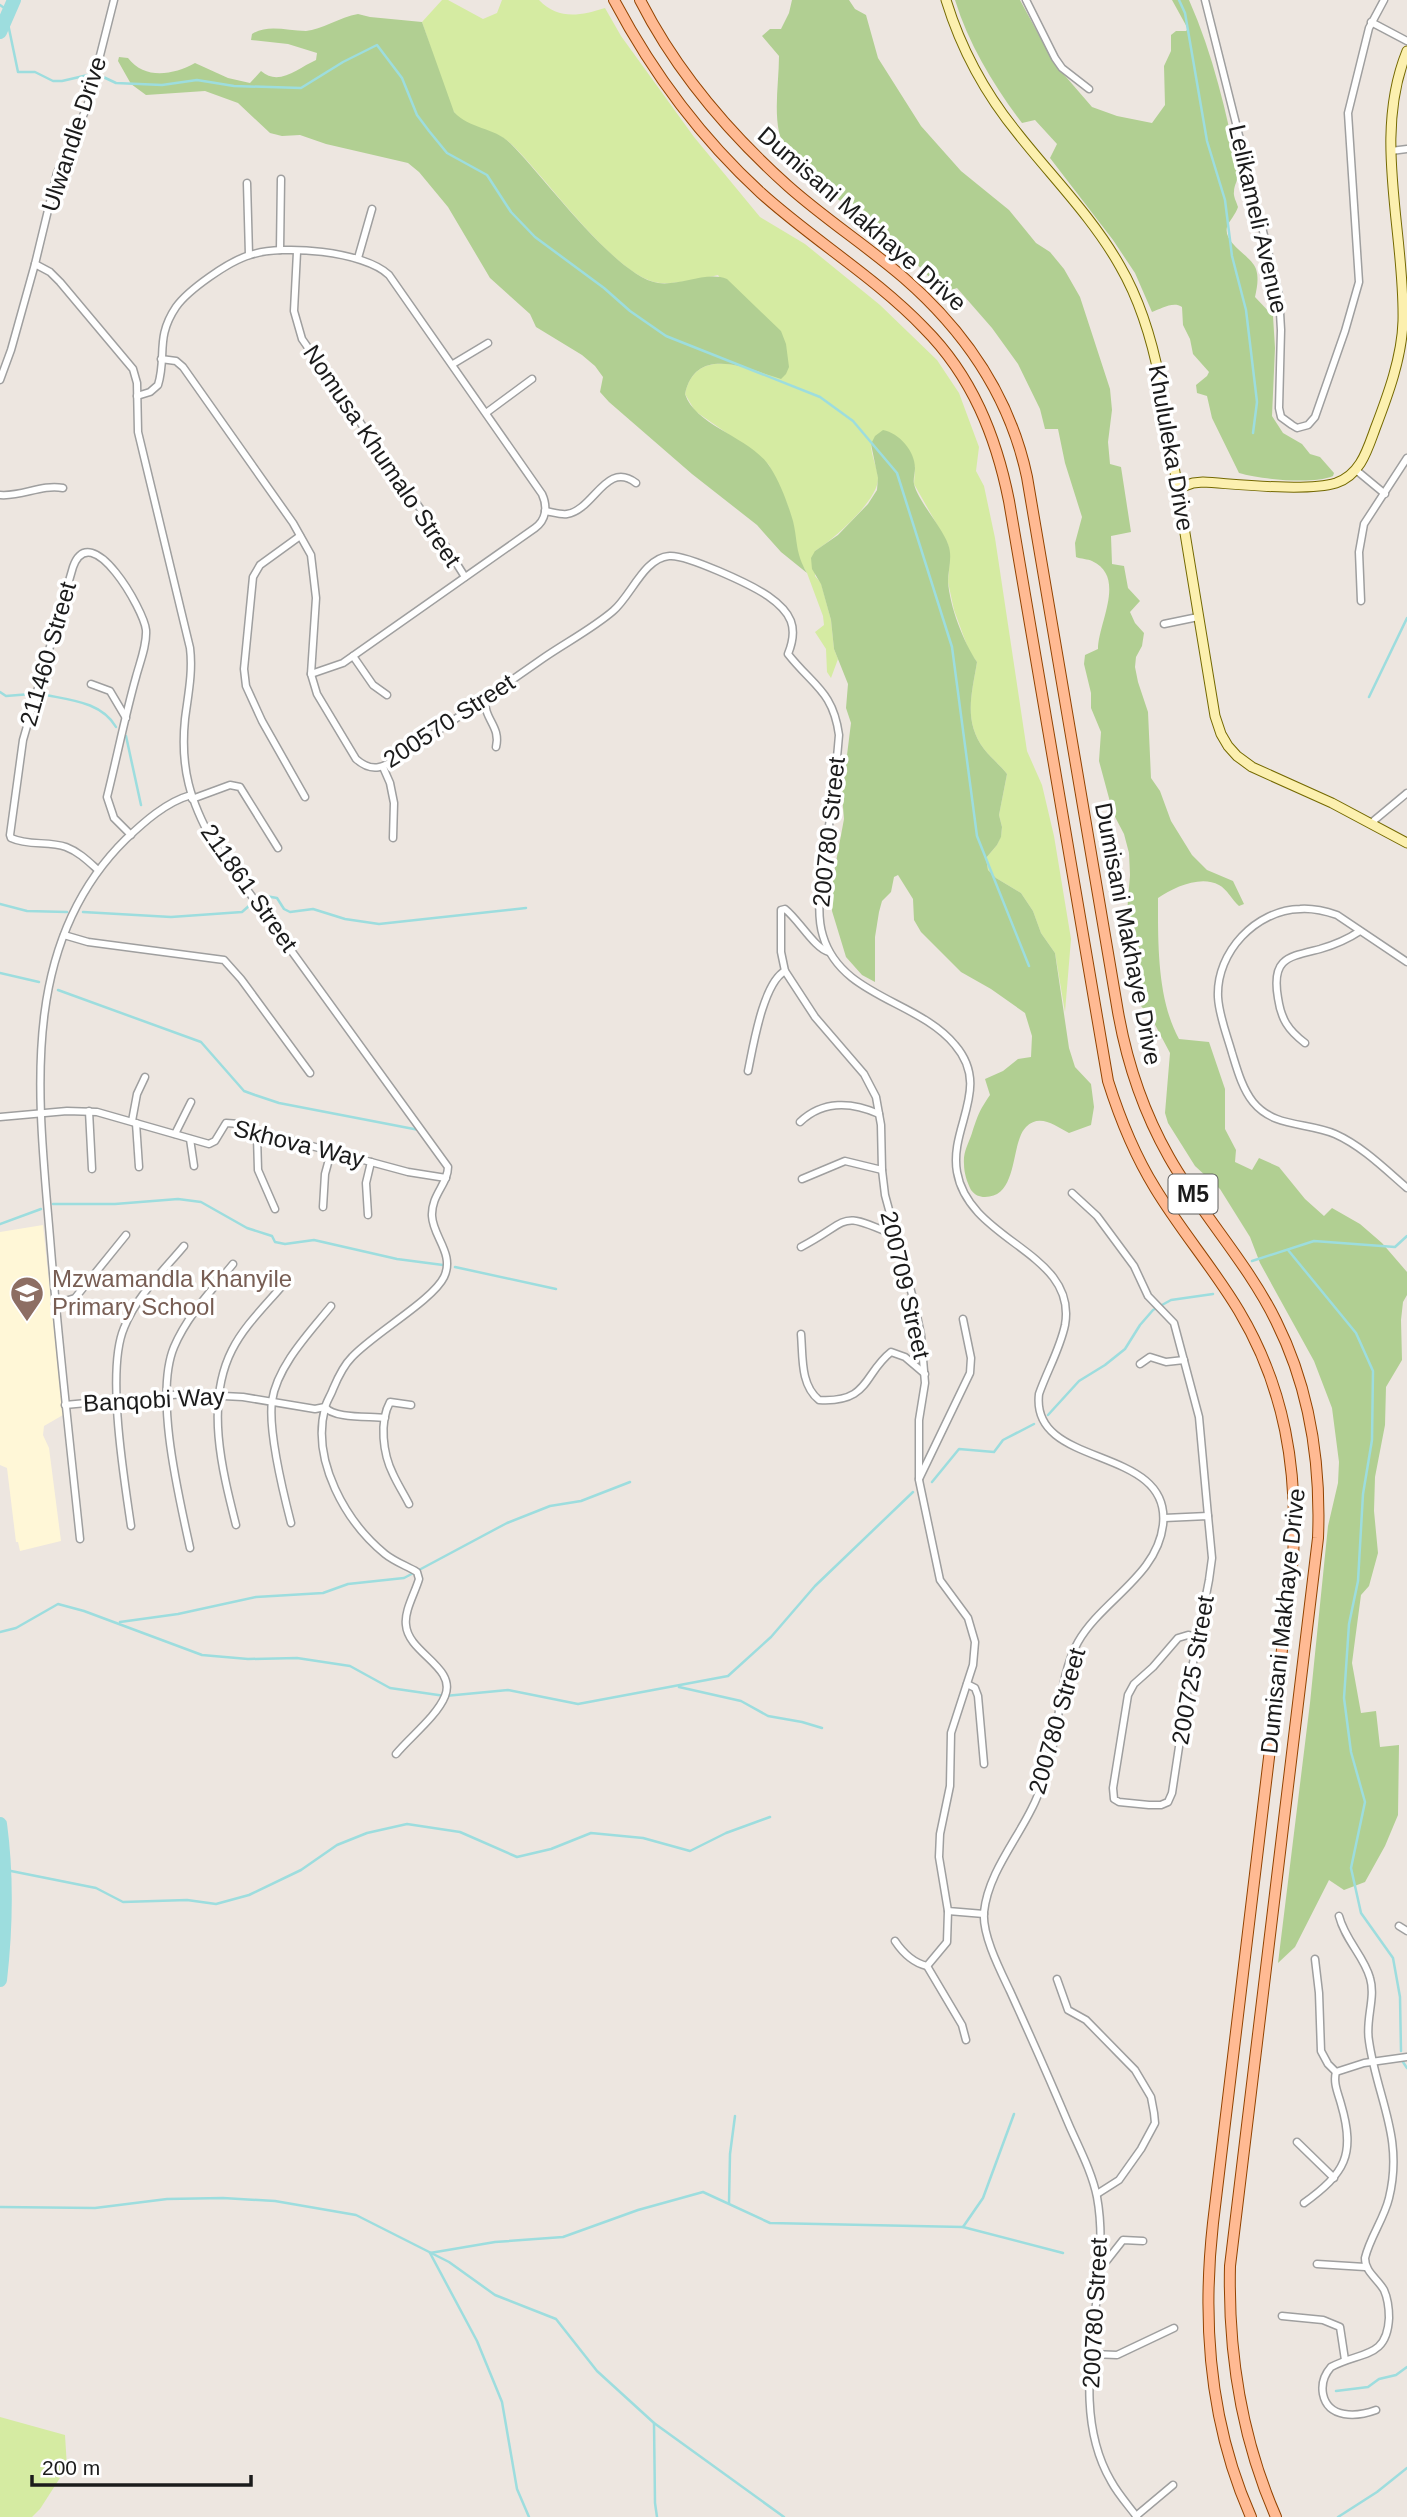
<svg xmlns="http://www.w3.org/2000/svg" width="1407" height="2517" font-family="Helvetica,sans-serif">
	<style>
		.education { fill: #fff7d7 }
		.grass { fill: #d5eba2 }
		.forest { fill: #b1cf92 }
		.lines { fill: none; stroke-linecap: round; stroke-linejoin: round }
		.stream { stroke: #9dddde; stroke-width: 2.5 }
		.river { stroke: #9dddde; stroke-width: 14 }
		.street-casing { stroke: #9f9f9f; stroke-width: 9 }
		.secondary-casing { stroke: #746900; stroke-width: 11 }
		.primary-casing { stroke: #924300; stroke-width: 12 }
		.street { stroke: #fff; stroke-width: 6 }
		.secondary { stroke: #fcf0af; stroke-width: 9 }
		.primary { stroke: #ffba93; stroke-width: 10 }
		.labels { text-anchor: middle; stroke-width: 7; stroke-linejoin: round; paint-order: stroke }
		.shield { fill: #fff; stroke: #5f5f5f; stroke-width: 2 }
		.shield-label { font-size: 23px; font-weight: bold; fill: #1b1b1b }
		.street-label { font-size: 24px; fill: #1b1b1b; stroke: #fff }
		.education-label { font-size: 24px; fill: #785e54; stroke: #fff; text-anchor: start }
	</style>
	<rect width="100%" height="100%" fill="#ede6e0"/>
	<polygon class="education" points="43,1225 63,1415 44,1426 43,1435 49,1448 61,1541 20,1551 18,1542 16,1542 7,1468 0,1465 0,1232"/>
	<g class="grass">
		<path d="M442,0H448L483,19L497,13L502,0H539C558,20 580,16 605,8L621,36L694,137L760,217L805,244L880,305L937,360L959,393L979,447L976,471L984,486L995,538L1027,751L1042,785L1054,836L1071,939L1065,1012L1055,953L1041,933L1033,911L1021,893L996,878L988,870L986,858L997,845L1001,836L1002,827L999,815L1007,774C1000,765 991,758 984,749C963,721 972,693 977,662L969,651L954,610L948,582L950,557L948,544L914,484L915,466L871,444C871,456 877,466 878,477C880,499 833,540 815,551V576L821,583L831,620L834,649L838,659L831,678L827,672L826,649L815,632L824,625L823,616L807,573L797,556L793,523L787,504L769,465L751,450L695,411L685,394C696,344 748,369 781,378L718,275C700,279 678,284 660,283C616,280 543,172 509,142C493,128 466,130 454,112C448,103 446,92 442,82C435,62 429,42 422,22Z"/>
		<polygon points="0,2417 65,2435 67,2467 40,2509 32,2517 0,2517"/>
	</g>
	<g class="forest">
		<path d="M792,0H849L855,9L866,15L878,58L921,126L961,171L1009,210L1036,243L1050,252L1064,269L1080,297L1110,389L1112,410L1108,442L1110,464L1121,467L1131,532L1111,536L1112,564L1124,566L1128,588L1140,601L1130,612L1135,623L1144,633L1142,646L1136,657L1135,667L1138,682L1148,712L1151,778L1160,791L1171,821L1192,855L1207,870L1233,881L1244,904L1239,906C1232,900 1227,889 1219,885C1201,875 1174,887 1158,898C1158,942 1157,999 1179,1039L1209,1042L1225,1089V1129L1236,1150L1235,1162L1252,1170L1259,1158L1279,1167L1305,1199L1324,1216L1332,1208L1360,1224L1382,1243L1407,1272V1295L1403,1302L1401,1320L1402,1360L1386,1387L1385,1425L1375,1477L1374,1511L1378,1553L1369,1586L1361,1595L1355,1640L1352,1663L1361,1713L1376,1711L1380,1747L1399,1745L1398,1815L1385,1846L1365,1882L1344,1890L1329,1880L1295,1947L1278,1963L1310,1703L1328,1526L1338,1483L1339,1462L1332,1408L1314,1361L1260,1263L1250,1237L1220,1189L1195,1166L1168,1123L1165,1113L1170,1053L1152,1019L1141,1006L1130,977L1127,913L1130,875L1129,853L1124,834L1113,813L1099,761L1101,732L1091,708V693L1084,664L1085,655L1098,649C1098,623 1127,577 1092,561C1088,559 1081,559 1076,557L1075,543L1082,517L1065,463L1058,429H1045L1040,409L1018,364L992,328L957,288L945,292L940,289C921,267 900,247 878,229C849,205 788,170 779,132C774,108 779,80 779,56L762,36L770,29H781L789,13Z"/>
		<path d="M955,0H1020L1054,63L1092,107L1117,116L1152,123L1165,105L1164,66L1171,51V35L1176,31H1186L1188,29L1172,0H1189C1213,54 1227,114 1238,171C1239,180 1234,184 1234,192C1233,196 1237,203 1238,207C1236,214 1229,221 1227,227C1223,244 1251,255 1256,269C1259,279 1257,287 1255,297L1273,316L1275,348L1272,416L1283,433L1302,444L1310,454L1320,457L1334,473L1333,476C1313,485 1260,479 1239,473L1212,418L1207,396L1197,393L1196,385L1207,376L1209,372L1193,354L1190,339L1183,325L1182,307C1173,301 1161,309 1152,312L1135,273L1113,240L1050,158L1057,144L1035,120L1022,123C994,86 969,45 955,0Z"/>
		<path d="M358,14L370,17L422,22L454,112C469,129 494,127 510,143C542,174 616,277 658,283C681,286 706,271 727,279L781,331L786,344L789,367L786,374L781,379C748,369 696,344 685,394C696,427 751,437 770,467C780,482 788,504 793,521C798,542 795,552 807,573L781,552L757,525L692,474L609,402L600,392L603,377L595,366L582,355L536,327L530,314L490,278L448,207L419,172L408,163L326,144L300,135L282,136L270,133L238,103L205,91L146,95L131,84L118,61L119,57L128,58C145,80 173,75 195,63L228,78L250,83L261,71C279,87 298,68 316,60L317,53L288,44L251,40L252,34C268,24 287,31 306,31C321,30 340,17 358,14Z"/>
		<path d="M883,430C899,433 915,451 915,468C915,473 913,479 914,484C918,501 942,527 948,544C953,557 948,569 948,582C950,607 963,641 977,662C972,693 963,721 984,749C991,758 1000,765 1007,774L999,815L1002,827L1001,837L997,845L986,858L988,870L996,878L1021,893L1033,911L1041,933L1055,953L1069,1048L1075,1067L1091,1084L1094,1107L1091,1125L1069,1133C1055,1126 1040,1113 1026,1127C1010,1143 1019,1197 985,1197C979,1197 975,1195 971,1190C967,1182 964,1173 964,1164C963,1152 968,1145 972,1133C978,1115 979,1111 990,1095L985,1079L1003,1071L1018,1059L1031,1057L1032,1036L1025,1013L991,989L961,972L921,932L914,920L913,899L898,875L894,877L891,892L882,901L879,912L875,937V982L862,975L846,957L832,911L833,878L844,819L842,795L851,723L846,708L848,684L834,649L831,620L821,584L812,569L811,558L815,551L838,535L868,504L877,490L878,478L871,444L875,436Z"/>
	</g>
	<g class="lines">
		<g class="stream">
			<polyline points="1179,0 1185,13 1207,141 1225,200 1232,256 1246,310 1257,402 1253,433"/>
			<polyline points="0,5 10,12"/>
			<polyline points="7,19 18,72 35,72 53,81 62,81 88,75"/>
			<polyline points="99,75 116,83 162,85 197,80 234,86 301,88 343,62 377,45 402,78 417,115 429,131 447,153 487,175 511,212 535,237 604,288 630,311 666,336 820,397 853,421 897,473 952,647 977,836 1029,966"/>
			<polyline points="0,692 6,696 31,694"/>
			<path d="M41,694C68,700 101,701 116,727"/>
			<polyline points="1369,697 1407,618"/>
			<polyline points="126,736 141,805"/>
			<polyline points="260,895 277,898 284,909 290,912 313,909 345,919 379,924 526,908"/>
			<polyline points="0,904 27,911 67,912"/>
			<polyline points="83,912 171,917 242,912 250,905"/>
			<polyline points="0,973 39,982"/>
			<polyline points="58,990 201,1042 244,1091 255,1095 279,1103 419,1130"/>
			<polyline points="53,1204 115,1204 178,1199 201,1202 247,1228 272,1236 275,1242 285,1244 314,1240 397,1259 443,1265"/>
			<polyline points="0,1224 41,1209"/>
			<polyline points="1288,1250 1356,1333 1373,1371 1372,1440 1363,1494 1358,1581 1349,1624 1344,1698 1351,1752 1365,1802 1351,1868 1361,1913 1393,1958 1400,1997 1401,2051"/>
			<polyline points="1252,1261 1314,1241 1395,1247 1407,1236"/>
			<polyline points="455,1267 556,1289"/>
			<polyline points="1048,1415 1079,1381 1105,1365 1125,1349 1140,1325 1153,1310 1171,1300 1213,1294"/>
			<polyline points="932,1482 959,1449 994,1452 1003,1440 1034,1424"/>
			<polyline points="120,1622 178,1614 256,1597 323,1593 348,1584 404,1578 507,1523 550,1506 581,1501 630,1482"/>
			<polyline points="0,1632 16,1628 58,1604 84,1611 202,1655 248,1659 297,1658 350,1666 390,1688 445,1696 508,1690 578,1704 728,1676 771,1637 815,1586 913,1492"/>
			<polyline points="679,1687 741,1701 768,1716 802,1722 822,1728"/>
			<polyline points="6,1870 96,1888 123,1902 187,1900 216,1904 249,1895 301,1870 337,1845 367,1833 407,1824 460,1832 517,1857 551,1849 591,1833 643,1838 690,1851 726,1833 770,1817"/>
			<polyline points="1403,2062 1407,2068"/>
			<polyline points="729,2203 730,2154 735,2116"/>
			<polyline points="0,2207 95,2208 167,2199 223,2198 275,2201 356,2215 449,2262 495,2295 556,2319 597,2371 654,2423 784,2517"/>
			<polyline points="963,2227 983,2198 1014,2114"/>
			<polyline points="1336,2391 1368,2387 1379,2379 1396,2375 1407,2367"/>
			<polyline points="654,2423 655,2503 657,2517"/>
			<polyline points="529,2517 517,2489 502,2402 477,2341 430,2253 495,2242 563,2237 638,2210 703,2192 770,2223 963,2227 1063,2253"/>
			<polyline points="1338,2517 1377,2492 1407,2468"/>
		</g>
		<g class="river">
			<polyline points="0,32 14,0"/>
			<path d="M0,1824C7,1876 6,1927 0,1980"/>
		</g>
		<g class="street-casing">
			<g id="street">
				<polyline points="1026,0 1055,58 1062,68 1089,89"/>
				<polyline points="1205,0 1279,295 1281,330 1279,408 1281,417 1292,425 1297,428 1308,425 1315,417 1345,331 1359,282 1348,113 1369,28 1384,0"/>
				<polyline points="1371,22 1407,41"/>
				<polyline points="1391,151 1407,149"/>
				<polyline points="247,183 249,255"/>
				<polyline points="280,250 281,179"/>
				<polyline points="297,252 294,311 302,339 440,537 465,577"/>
				<polyline points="358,258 372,209"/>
				<path d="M35,264L50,272L60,282L133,369L137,383L138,432L190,648C193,672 188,695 185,719C180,768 190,801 214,844L448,1167C448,1184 431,1195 432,1216C433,1237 455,1254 444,1277C433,1300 373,1334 352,1357C343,1366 338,1377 333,1389C331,1395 326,1402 325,1408C311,1461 346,1522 385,1554C395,1562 407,1566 417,1572L419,1579C415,1593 404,1611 406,1625C408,1653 457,1667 445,1696C437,1716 410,1737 396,1754"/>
				<path d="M161,359L176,361L183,367L293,523L311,555L316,598L311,674L317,694L356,759C373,774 384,767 401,756C448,724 495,692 542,659C565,643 592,629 613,611C631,596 644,558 669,556C686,554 752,585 768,596C791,612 799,627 788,654C813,686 833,691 839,735C836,771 832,806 827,841C824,871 814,907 823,936C841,997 918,1000 955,1045C992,1088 949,1127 957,1172C969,1242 1078,1252 1065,1325C1060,1349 1047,1371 1039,1394C1030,1470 1172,1444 1163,1525C1157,1576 1102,1600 1078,1642C1057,1679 1061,1731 1046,1772C1042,1784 1038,1797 1032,1808C1016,1841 988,1874 984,1912C982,1935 1000,1970 1010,1991C1030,2035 1050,2080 1069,2125C1079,2148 1092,2172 1097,2197C1114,2288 1062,2397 1111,2481C1118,2494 1128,2505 1137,2517"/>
				<polyline points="453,364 488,343"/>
				<polyline points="0,380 11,350 35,264 57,173 87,107 114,0"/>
				<path d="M137,396L150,392L158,385C167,356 155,338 176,307C188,290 229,261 250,255C282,244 364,251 389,275L542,494C548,507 546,520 535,528L343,663L311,674"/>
				<polyline points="486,413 532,379"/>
				<polyline points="1356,470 1385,494"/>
				<path d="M0,495C22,497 41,484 63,488"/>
				<path d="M545,511C552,512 561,515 567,514C594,510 606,460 636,483"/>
				<polyline points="300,536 260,565 253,577 244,669 246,686 262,721 305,797"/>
				<polyline points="1361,601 1359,552 1364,524 1407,458"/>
				<polyline points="1164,624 1198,617"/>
				<polyline points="353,656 373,685 387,695"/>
				<polyline points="91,684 110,691 126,718"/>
				<path d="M485,699C484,720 501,726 496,747"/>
				<polyline points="383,767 390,783 394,803 393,838"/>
				<polyline points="192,799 230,785 240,787 278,848"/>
				<polyline points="1371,823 1407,793"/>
				<path d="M98,870C88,861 79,852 66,847C49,841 28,846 11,838L10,835L23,740L73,567C91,517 144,610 146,630C147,645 140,662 136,677C125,716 117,757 107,797L114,818L131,835"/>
				<polyline points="64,935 88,942 224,960 241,979 310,1073"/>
				<path d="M829,952C815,949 799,920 785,909L781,910V952L785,971L815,1017L864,1074L876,1097L881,1125L882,1170L885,1195L914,1302L921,1335L925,1383L919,1420V1480L940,1580L968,1618L975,1642L973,1665L951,1733L950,1786L940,1834L939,1857L948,1911L984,1914"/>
				<path d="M1407,962L1337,915C1325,911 1313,908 1300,909C1256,910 1216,952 1218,997C1219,1016 1227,1035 1232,1053C1237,1069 1242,1088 1253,1102C1274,1128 1307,1122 1335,1134C1362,1146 1385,1169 1407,1188"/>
				<path d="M1305,1043C1288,1030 1281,1019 1278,998C1271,958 1288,957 1320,949C1334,945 1348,939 1360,931"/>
				<path d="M748,1071C753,1047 763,983 785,971"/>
				<polyline points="89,1111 92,1169"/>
				<polyline points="0,1117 67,1111 97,1112 209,1144 215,1141 226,1123 240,1124 257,1136 293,1141 408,1172 446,1178"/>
				<polyline points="132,1121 137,1094 145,1077"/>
				<path d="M800,1122C823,1100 852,1102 879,1114"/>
				<polyline points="136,1123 139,1167"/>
				<polyline points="175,1134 191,1102"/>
				<polyline points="257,1136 258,1170 275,1209"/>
				<polyline points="190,1139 194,1166"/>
				<polyline points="802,1179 845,1161 882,1170"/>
				<polyline points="1072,1193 1097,1216 1134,1266 1148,1296 1174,1323 1199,1417 1208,1516"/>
				<polyline points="323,1207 325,1174 331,1152"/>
				<polyline points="368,1215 366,1183 371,1162"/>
				<path d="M801,1247C853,1220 836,1209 896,1236"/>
				<polyline points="55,1304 75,1298 126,1235"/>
				<path d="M801,1334C803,1356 800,1385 819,1400C870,1403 863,1374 891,1352L905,1357L925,1374"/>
				<polyline points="1140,1364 1150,1357 1166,1362 1184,1360"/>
				<path d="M65,1405L183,1394L243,1397L315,1409L325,1407C334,1419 370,1416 385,1418"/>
				<polyline points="919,1479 970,1373 971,1358 963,1319"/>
				<path d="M409,1504C404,1494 398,1485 393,1474C383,1454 379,1422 390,1402L411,1405"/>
				<polyline points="1164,1518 1208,1516 1212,1558 1209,1580 1187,1694 1172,1793 1168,1802 1161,1805 1149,1805 1119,1802 1114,1799 1113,1788 1128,1695 1134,1684 1153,1667 1178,1638 1188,1635 1197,1637"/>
				<path d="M291,1523C283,1492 268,1431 272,1401C277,1366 310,1332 331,1306"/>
				<path d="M236,1525C222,1470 205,1403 232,1350C244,1326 265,1306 282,1286"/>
				<path d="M131,1526C124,1478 106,1370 124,1328C136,1297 163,1271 184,1246"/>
				<path d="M80,1539C70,1443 59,1347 51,1250C40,1110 14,949 126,839C144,822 166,802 191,795"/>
				<path d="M190,1548C179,1497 154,1395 174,1347C187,1316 212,1290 233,1264"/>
				<polyline points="967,1684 975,1688 978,1696 984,1764"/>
				<path d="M1339,1916C1345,1940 1364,1956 1370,1978C1376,1998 1365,2020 1369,2041C1377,2098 1404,2137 1389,2198C1384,2219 1370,2237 1365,2258C1365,2272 1377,2278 1384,2290C1388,2299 1389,2308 1389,2318C1387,2359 1361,2351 1331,2367C1324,2375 1321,2383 1323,2394C1328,2419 1357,2417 1376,2410"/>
				<polyline points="1399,1926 1407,1931"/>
				<path d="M895,1941C903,1953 914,1963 927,1966L947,1942L948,1911"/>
				<polyline points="1315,1959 1319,1993 1321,2051 1328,2064 1336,2072"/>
				<polyline points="927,1966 962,2025 966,2040"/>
				<polyline points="1057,1979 1068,2010 1086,2020 1135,2070 1151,2097 1154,2113 1155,2123 1141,2149 1119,2180 1097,2194"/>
				<polyline points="1297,2142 1334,2178"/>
				<path d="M1304,2203C1345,2173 1356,2155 1341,2104C1338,2093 1333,2083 1336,2072L1364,2063L1407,2057"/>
				<polyline points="1317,2264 1365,2267"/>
				<polyline points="1101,2268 1123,2240 1143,2241"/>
				<polyline points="1282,2316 1323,2320 1340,2327 1345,2360"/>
				<polyline points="1092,2354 1117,2355 1174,2328"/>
				<polyline points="1136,2516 1173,2485"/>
			</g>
		</g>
		<g class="secondary-casing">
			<g id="secondary">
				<path d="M946,0C961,49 986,95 1019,135C1053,178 1093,218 1120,266C1141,302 1152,340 1160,381L1215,716L1221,734L1228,746L1237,756L1252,767L1332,803L1407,843"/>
				<path d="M1179,488L1193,483L1203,482C1237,484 1306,492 1336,483C1360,475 1367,451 1375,429C1388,395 1402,357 1403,321C1405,231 1372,137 1407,51"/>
			</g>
		</g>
		<g class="primary-casing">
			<g id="primary">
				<path d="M614,0C652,72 701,138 761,193C813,240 876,278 924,328C972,376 996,436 1009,501L1108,1081C1120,1119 1134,1154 1155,1188C1181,1231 1214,1269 1239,1311C1285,1388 1298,1470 1293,1558L1213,2223C1202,2322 1210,2425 1251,2517"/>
				<path d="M640,0C676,71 729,133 788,186C825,219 867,246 904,278C966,332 1010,397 1027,477L1118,1012C1127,1063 1143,1111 1169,1157C1201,1214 1247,1262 1276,1321C1310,1389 1321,1463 1318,1538L1230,2266C1228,2353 1241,2437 1276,2517"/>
			</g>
		</g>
		<use href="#street" class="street"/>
		<use href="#secondary" class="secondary"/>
		<use href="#primary" class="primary"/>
	</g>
	<defs>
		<g id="school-pin" transform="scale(1.75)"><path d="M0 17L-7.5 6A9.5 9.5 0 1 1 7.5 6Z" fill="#8d6e63" stroke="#fff"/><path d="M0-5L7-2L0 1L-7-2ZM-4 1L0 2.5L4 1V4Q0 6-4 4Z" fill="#fff"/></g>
	</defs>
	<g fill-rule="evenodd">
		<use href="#school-pin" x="27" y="1293"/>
	</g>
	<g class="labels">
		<rect class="shield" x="1168.5" y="1174.5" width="49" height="39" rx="5"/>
		<g class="shield-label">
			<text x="1193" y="1202">M5</text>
		</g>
		<g class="street-label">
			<text transform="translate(74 134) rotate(-72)" y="8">Ulwandle Drive</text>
			<text transform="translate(862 219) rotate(41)" y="8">Dumisani Makhaye Drive</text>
			<text transform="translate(1258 219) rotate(77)" y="8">Lelikameli Avenue</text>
			<text transform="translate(1171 448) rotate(80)" y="8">Khululeka Drive</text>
			<text transform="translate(382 456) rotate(56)" y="8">Nomusa Khumalo Street</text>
			<text transform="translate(48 654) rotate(-74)" y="8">211460 Street</text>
			<text transform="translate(449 721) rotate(-33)" y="8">200570 Street</text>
			<text transform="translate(829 832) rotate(-84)" y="8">200780 Street</text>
			<text transform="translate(249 888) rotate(55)" y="8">211861 Street</text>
			<text transform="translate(1128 934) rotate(79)" y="8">Dumisani Makhaye Drive</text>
			<text transform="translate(299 1144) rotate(14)" y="8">Skhova Way</text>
			<text transform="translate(905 1285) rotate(77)" y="8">200709 Street</text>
			<text transform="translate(154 1400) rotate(-3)" y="8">Banqobi Way</text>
			<text transform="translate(1283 1621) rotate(-84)" y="8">Dumisani Makhaye Drive</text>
			<text transform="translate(1193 1670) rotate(-80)" y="8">200725 Street</text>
			<text transform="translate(1057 1721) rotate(-74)" y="8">200780 Street</text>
			<text transform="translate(1095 2313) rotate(-87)" y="8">200780 Street</text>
		</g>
		<g class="education-label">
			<text x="52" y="1287">Mzwamandla Khanyile<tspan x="52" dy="28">Primary School</tspan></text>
		</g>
	</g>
	<path d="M32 2475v10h219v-10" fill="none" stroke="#1b1b1b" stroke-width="3.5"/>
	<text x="42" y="2475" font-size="21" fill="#1b1b1b" stroke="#ffffff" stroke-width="5" paint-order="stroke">200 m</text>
</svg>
